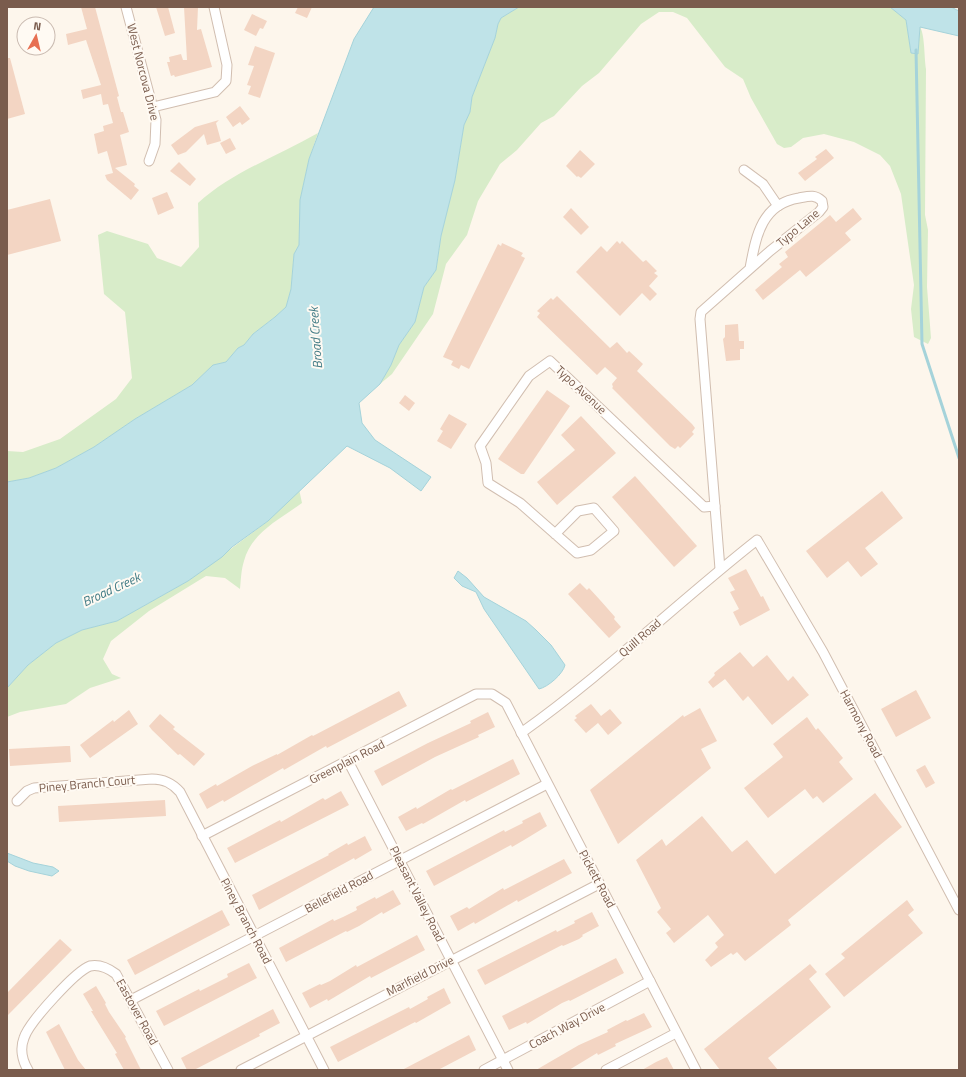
<svg xmlns="http://www.w3.org/2000/svg" width="966" height="1077" font-family="'Titillium Web',sans-serif">
	<style>
		.green { fill: #d8ecc9 }
		.water { fill: #bfe3e8; stroke: #a5d3da }
		.lines { fill: none; stroke-linecap: round; stroke-linejoin: round }
		.stream { stroke: #a5d3da; stroke-width: 3 }
		.building { fill: #f3d5c3 }
		.street-casing { stroke: #d1beb0; stroke-width: 11 }
		.street { stroke: #fff; stroke-width: 9 }
		.labels { text-anchor: middle; stroke-width: 4; stroke-linejoin: round; paint-order: stroke }
		.street-label { font-size: 12px; fill: #7a5c4d; stroke: #fffaf3 }
		.water-label { font-size: 13px; font-style: italic; fill: #437c86; stroke: #fffaf3 }
	</style>
	<rect width="100%" height="100%" fill="#fdf6ec"/>
	<g class="green">
		<path d="M519,7H890L906,20L911,53L918,54L920,27C925,35 924,57 926,69L925,215L928,230L927,287L931,338L928,344L914,337L911,309L914,285L901,194L890,166L880,155L854,142L824,134L803,138L791,147L784,148L777,144L751,98L743,79L725,67L687,18L673,12H659L641,24L599,73L582,86L554,116L541,123L517,150L500,164L478,201L467,235L446,264L433,314L392,374L380,384L391,365L399,345L415,322L424,287L436,270L441,236L455,180L464,125L470,112L472,97L495,38L498,24L501,18Z"/>
		<path d="M318,133L309,159L300,200L299,245L294,254L291,289L286,307L275,317L253,334L244,345L238,348L226,362L213,365L192,385L135,419L94,447L56,468L29,478L7,482V451L23,452L60,439L116,399L132,378L125,312L104,294L98,235L107,231L148,244L157,258L181,267L199,247L198,203C232,172 278,156 318,133Z"/>
		<path d="M299,489L302,503C280,519 251,533 244,561C241,570 241,580 240,589L225,578L206,576L149,611L111,641L103,659L112,674L121,678L90,688L66,704L20,712L7,717V688L28,665L56,643L82,630L117,621L188,581L268,521Z"/>
	</g>
	<g class="water">
		<polygon points="374,7 519,7 501,18 498,24 495,38 472,97 470,112 464,125 455,180 441,236 436,270 424,287 415,322 399,345 391,365 380,384 359,403 362,423 375,440 431,477 421,491 390,468 347,446 268,521 232,547 222,557 188,581 117,621 82,630 56,643 28,665 7,688 7,482 29,478 56,468 94,447 135,419 192,385 213,365 226,362 238,348 244,345 253,334 275,317 286,307 291,289 294,254 299,245 300,200 309,159 354,39"/>
		<polygon points="890,7 951,7 959,11 959,36 920,27 918,54 911,53 906,20"/>
		<path d="M458,571L467,578L484,597L526,621L536,630L551,645L565,665C563,674 548,687 539,689L484,609L476,592L462,586L454,578Z"/>
		<polygon points="7,853 33,863 53,867 59,871 52,876 29,871 15,866 7,861"/>
	</g>
	<g class="lines">
		<polyline class="stream" points="916,50 922,344 959,458"/>
	</g>
	<g class="building">
		<polygon points="81,7 95,7 119,96 117,97 121,112 123,112 129,132 120,135 127,165 115,168 135,184 134,186 139,190 131,200 107,180 105,175 113,173 107,151 98,154 94,134 104,131 103,126 113,123 108,104 103,105 101,94 83,99 81,90 101,85 86,40 68,45 66,34 87,29"/>
		<polygon points="156,7 168,7 175,33 165,36"/>
		<polygon points="184,7 198,7 197,30 201,29 212,67 175,77 174,75 171,76 167,62 170,62 169,57 181,54 183,60 187,60"/>
		<polygon points="298,7 312,7 307,18 295,13"/>
		<polygon points="252,14 267,21 263,29 260,28 256,36 244,30"/>
		<polygon points="255,46 275,53 260,98 248,94 251,86 247,85 254,66 248,65"/>
		<polygon points="7,58 10,58 25,114 7,119"/>
		<polygon points="240,106 250,119 242,125 240,122 233,127 226,117"/>
		<polygon points="219,120 216,123 221,141 207,145 204,134 186,152 178,155 171,145 195,127"/>
		<polygon points="230,138 236,149 226,154 220,143"/>
		<polygon points="826,149 834,158 805,181 798,173 817,159 815,157"/>
		<polygon points="580,150 595,164 581,178 578,176 577,177 566,166"/>
		<polygon points="179,162 196,179 190,186 170,171"/>
		<polygon points="167,192 174,208 158,215 152,198"/>
		<polygon points="50,199 61,241 7,255 7,210"/>
		<polygon points="571,208 589,227 581,235 563,217"/>
		<polygon points="853,208 862,219 845,233 851,240 806,277 800,270 763,300 755,290 782,267 779,264 788,257 785,252 830,215 836,222"/>
		<polygon points="617,241 620,244 622,241 643,262 646,260 657,271 654,273 658,276 649,286 657,294 650,301 642,293 620,316 576,272 601,246 607,252"/>
		<polygon points="502,243 523,253 521,256 525,258 469,369 461,365 459,369 451,365 453,361 443,357 498,244 501,246"/>
		<polygon points="557,296 610,348 617,342 627,353 629,351 643,364 637,371 692,424 695,428 692,432 694,434 680,448 678,446 675,449 670,446 612,388 613,387 612,384 617,378 605,367 597,375 537,317 540,313 537,311 551,298 553,300"/>
		<polygon points="738,324 739,341 744,341 744,349 740,349 740,360 726,361 723,339 725,337 725,325"/>
		<polygon points="547,390 570,406 524,474 521,474 498,459"/>
		<polygon points="405,395 415,403 409,411 399,403"/>
		<polygon points="449,414 467,424 451,449 437,441 443,431 440,429"/>
		<polygon points="581,416 616,453 557,505 537,482 575,450 561,435"/>
		<polygon points="635,476 697,546 674,567 612,497"/>
		<polygon points="882,491 903,518 865,548 878,564 861,577 848,561 827,578 806,551"/>
		<polygon points="746,569 761,597 763,596 770,610 740,626 733,612 739,609 730,592 735,590 728,578"/>
		<polygon points="580,583 587,590 589,588 600,600 615,617 614,619 621,627 609,638 568,594"/>
		<polygon points="740,652 753,667 767,655 788,681 793,676 809,695 772,725 748,696 743,701 725,679 713,688 708,682 715,675 714,673"/>
		<polygon points="916,690 931,718 896,737 881,709"/>
		<polygon points="399,691 407,706 327,748 326,746 284,770 283,768 224,802 223,800 207,809 199,794 216,784 217,786 252,766 277,754 277,755 312,735 313,736"/>
		<polygon points="591,704 601,716 610,709 622,723 608,735 598,723 586,733 574,720 577,718 575,716"/>
		<polygon points="700,708 717,741 701,749 711,768 618,844 590,790 683,715 684,717"/>
		<polygon points="129,710 138,724 90,758 80,745 113,720 114,722"/>
		<polygon points="488,712 495,727 478,735 479,737 435,757 382,786 374,771 428,743 471,723 470,721"/>
		<polygon points="160,714 175,727 173,729 205,754 194,766 180,754 178,755 152,730 149,726"/>
		<polygon points="807,717 816,730 818,728 843,758 839,762 853,779 823,803 817,796 813,799 805,789 768,818 744,788 783,757 773,744"/>
		<polygon points="66,746 70,746 71,762 10,766 9,749"/>
		<polygon points="513,759 520,774 466,802 465,800 423,824 422,823 406,831 398,817 416,807 417,809 451,789 452,790"/>
		<polygon points="925,765 935,783 926,788 916,770"/>
		<polygon points="341,791 349,805 235,863 227,848 280,820 281,822 323,798 325,800"/>
		<polygon points="875,793 902,827 788,920 791,925 745,961 737,952 733,955 731,953 711,967 705,960 718,947 715,943 724,935 708,915 674,943 666,933 671,929 657,912 661,908 636,860 662,839 666,846 702,816 732,852 747,840 775,874"/>
		<polygon points="165,800 166,816 59,822 58,806"/>
		<polygon points="540,812 547,826 524,840 512,847 511,845 434,886 426,871 504,830 505,832 523,823 522,821"/>
		<polygon points="365,836 372,850 355,860 354,858 259,910 252,895 329,855 328,854 347,843 348,845"/>
		<polygon points="564,859 572,873 518,902 517,900 475,924 474,922 458,931 450,916 467,907 469,909 503,888 504,890"/>
		<polygon points="393,890 401,904 383,914 382,912 359,926 347,932 346,931 286,962 279,948 333,919 334,921 343,917 357,910 356,907 375,897 376,899"/>
		<polygon points="907,900 914,910 908,915 923,933 844,997 825,974 845,958 841,954"/>
		<polygon points="222,910 230,925 135,975 127,960"/>
		<polygon points="592,912 599,926 582,935 583,936 579,939 563,946 562,945 485,985 477,970 556,930 557,932 575,923 574,921"/>
		<polygon points="417,935 425,950 371,978 370,976 328,1001 327,999 310,1008 302,993 320,984 321,985 330,981 356,965 357,967"/>
		<polygon points="60,939 72,950 7,1016 7,993"/>
		<polygon points="616,958 624,973 570,1001 569,1000 562,1003 527,1024 526,1022 509,1030 502,1016"/>
		<polygon points="249,963 257,978 164,1026 156,1011 199,989 200,991 228,977 227,974"/>
		<polygon points="810,964 817,972 809,979 831,1007 768,1058 778,1070 720,1070 704,1049"/>
		<polygon points="96,986 106,1003 105,1004 109,1012 126,1037 125,1038 141,1070 124,1070 115,1054 117,1053 91,1011 93,1011 83,994"/>
		<polygon points="444,988 451,1003 416,1023 415,1022 338,1062 330,1047 409,1007 410,1009 428,999 427,997"/>
		<polygon points="273,1009 280,1023 259,1034 260,1036 194,1070 187,1070 181,1058"/>
		<polygon points="644,1013 652,1027 615,1044 616,1046 598,1055 597,1053 569,1070 536,1070 579,1045 608,1032 607,1030 626,1020 627,1021"/>
		<polygon points="59,1024 78,1060 86,1070 65,1070 46,1032"/>
		<polygon points="469,1035 476,1050 438,1070 402,1070"/>
		<polygon points="667,1057 674,1070 642,1070 656,1062"/>
	</g>
	<g class="lines">
		<g class="street-casing">
			<g id="street">
				<polyline points="126,7 156,120 155,144 149,161"/>
				<polyline points="153,107 215,92 226,81 227,65 214,7"/>
				<polyline points="744,170 763,184 778,206"/>
				<polyline points="555,534 578,511 594,508 614,531 591,550 577,553 520,503 488,483 486,463 480,446 529,376 550,361 704,507 715,506"/>
				<path d="M720,569L700,319L701,312L770,251L819,212L823,207L822,201C815,194 809,196 799,198C761,204 756,237 750,268"/>
				<path d="M521,733C604,674 677,603 757,540L823,652L959,910"/>
				<polyline points="348,761 508,1070"/>
				<path d="M17,801L27,791L34,788L152,779C164,779 172,783 180,792L324,1070"/>
				<polyline points="202,836 476,694 492,694 506,703 696,1070"/>
				<polyline points="131,1000 547,784"/>
				<path d="M28,1070C22,1060 20,1048 24,1038C29,1022 76,971 90,966C100,964 108,968 116,974L168,1070"/>
				<polyline points="241,1070 599,884"/>
				<polyline points="484,1070 650,981"/>
				<polyline points="606,1070 676,1033"/>
			</g>
		</g>
		<use href="#street" class="street"/>
	</g>
	<g class="labels">
		<g class="street-label">
			<text transform="translate(143 72) rotate(76)" y="4">West Norcova Drive</text>
			<text transform="translate(798 228) rotate(-40)" y="4">Typo Lane</text>
			<text transform="translate(581 390) rotate(43)" y="4">Typo Avenue</text>
			<text transform="translate(640 638) rotate(-41)" y="4">Quill Road</text>
			<text transform="translate(861 724) rotate(62)" y="4">Harmony Road</text>
			<text transform="translate(347 762) rotate(-27)" y="4">Greenplain Road</text>
			<text transform="translate(87 784) rotate(-5)" y="4">Piney Branch Court</text>
			<text transform="translate(597 879) rotate(62)" y="4">Pickett Road</text>
			<text transform="translate(339 892) rotate(-28)" y="4">Bellefield Road</text>
			<text transform="translate(417 894) rotate(63)" y="4">Pleasant Valley Road</text>
			<text transform="translate(246 921) rotate(62)" y="4">Piney Branch Road</text>
			<text transform="translate(420 976) rotate(-27)" y="4">Marlfield Drive</text>
			<text transform="translate(137 1012) rotate(61)" y="4">Eastover Road</text>
			<text transform="translate(567 1026) rotate(-28)" y="4">Coach Way Drive</text>
		</g>
		<g class="water-label">
			<text transform="translate(315 338) rotate(-94)" y="5">Broad Creek</text>
			<text transform="translate(111 589) rotate(-25)" y="5">Broad Creek</text>
		</g>
	</g>
	<rect width="966" height="1077" fill="none" stroke="#7a5c4d" stroke-width="16"/>
	<g transform="translate(36 36) rotate(8)"><circle r="19" fill="#fffaf3" stroke="#cabbb1"/>
	<path d="M0-3L7 15L0 10L-7 15Z" fill="#e76f51"/>
	<text y="-6" font-size="11" font-weight="bold" text-anchor="middle" fill="#7a5c4d">N</text>
	</g>
</svg>
